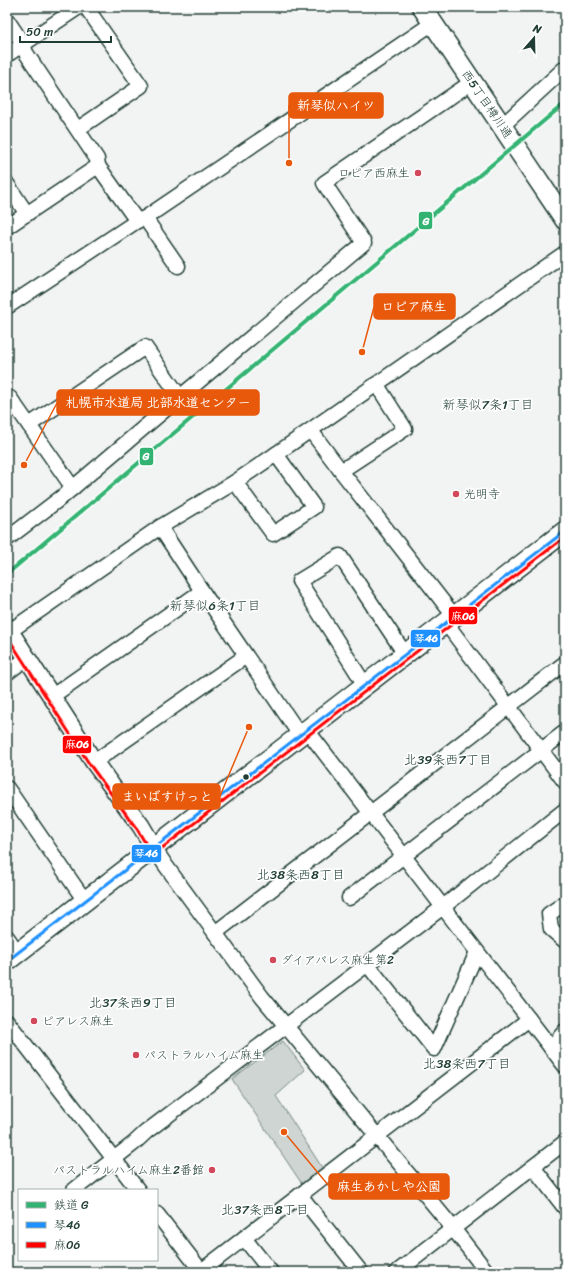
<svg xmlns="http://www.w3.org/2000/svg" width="572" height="1279" font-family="Sriracha,'Klee One',sans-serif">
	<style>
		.green { fill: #ced5d3; stroke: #768984 }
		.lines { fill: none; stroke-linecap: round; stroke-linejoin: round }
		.minor-casing { stroke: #1f3d34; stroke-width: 17 }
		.tertiary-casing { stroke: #1f3d34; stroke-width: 20 }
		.secondary-casing { stroke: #1f3d34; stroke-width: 22 }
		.minor { stroke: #fff; stroke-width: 14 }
		.tertiary { stroke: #fff; stroke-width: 17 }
		.secondary { stroke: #fff; stroke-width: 19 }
		.bus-1-casing { stroke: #fff; stroke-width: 6 }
		.bus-2-casing { stroke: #fff; stroke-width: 6 }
		.bus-1 { stroke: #1e90ff; stroke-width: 3 }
		.bus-2 { stroke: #f00; stroke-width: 3 }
		.rail-1-casing { stroke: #fff; stroke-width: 7 }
		.rail-1 { stroke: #32b372; stroke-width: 4 }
		.poi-dot { fill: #d1495b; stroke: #fff; stroke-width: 1.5 }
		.bus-dot { fill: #1f3d34; stroke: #fff; stroke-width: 1.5 }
		.labels { text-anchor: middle; stroke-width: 3.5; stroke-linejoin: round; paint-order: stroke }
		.street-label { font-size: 12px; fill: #1f3d34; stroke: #fff }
		.poi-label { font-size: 12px; fill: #1f3d34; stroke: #fff; text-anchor: start }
		.neighbourhood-label { font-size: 13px; fill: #1f3d34; stroke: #fff }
		.leader { fill: none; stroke: #e8590c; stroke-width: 1.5 }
		.callout-dot { fill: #e8590c; stroke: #fff; stroke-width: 1.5 }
		.callout { fill: #e8590c; stroke: #e8590c; stroke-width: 1.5 }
		.callout-label { font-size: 13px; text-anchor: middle; font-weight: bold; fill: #fff }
		.line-badge { stroke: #fff; stroke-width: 1.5 }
		.badge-label { font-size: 11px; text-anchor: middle; font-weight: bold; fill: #fff }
	</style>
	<rect width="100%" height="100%" fill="#f2f3f3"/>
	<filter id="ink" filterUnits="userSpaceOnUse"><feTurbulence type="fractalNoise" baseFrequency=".025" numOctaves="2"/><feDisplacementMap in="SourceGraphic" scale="8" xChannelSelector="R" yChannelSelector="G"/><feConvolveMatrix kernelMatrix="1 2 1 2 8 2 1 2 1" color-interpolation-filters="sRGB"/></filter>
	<g filter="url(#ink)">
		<polygon class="green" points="283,1041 305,1070 276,1096 323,1169 302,1184 232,1079"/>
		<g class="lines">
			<g class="minor-casing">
				<g id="minor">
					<polyline points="7,20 23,44 26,53 97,159 98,166 7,227"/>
					<polyline points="7,55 79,7"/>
					<polyline points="502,126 565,68"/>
					<polyline points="78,129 141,86 86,7"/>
					<polyline points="98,166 137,221"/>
					<polyline points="7,184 27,214"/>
					<polyline points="145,218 178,266"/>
					<polyline points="7,307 137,221 145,218 433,23"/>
					<polyline points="10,398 73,488"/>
					<polyline points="29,425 145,347 180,397"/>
					<polyline points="311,431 341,471 454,616"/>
					<polyline points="341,471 405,429 377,385"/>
					<polyline points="235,482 273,534 314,507 276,454"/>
					<polyline points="160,527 202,591 300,735"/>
					<polyline points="7,539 62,497 180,397 364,243 324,183 472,82"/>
					<polyline points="446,623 565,782"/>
					<polyline points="10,631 160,527 235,482 276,454 565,253"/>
					<polyline points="7,673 27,658"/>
					<polyline points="365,685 299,581 340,556 405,654"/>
					<polyline points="51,697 202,591"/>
					<polyline points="307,730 565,1066"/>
					<polyline points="94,762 246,656"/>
					<polyline points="7,788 85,901"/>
					<polyline points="154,848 166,866 262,997 448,1222 487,1272"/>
					<polyline points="349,898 565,732"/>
					<polyline points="565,903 549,914 551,929 565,941"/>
					<polyline points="215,933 565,663"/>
					<polyline points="7,937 18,953"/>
					<polyline points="367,964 434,1049 477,952"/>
					<polyline points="7,1021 138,1190"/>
					<polyline points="551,1048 565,1031"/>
					<polyline points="533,1167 565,1208"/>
					<polyline points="74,1190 133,1144 146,1132 443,907 565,810"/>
					<polyline points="300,1195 361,1272"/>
					<polyline points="157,1214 202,1272"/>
					<polyline points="244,1238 271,1272"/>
					<polyline points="200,1272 529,1019"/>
					<polyline points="397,1272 565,1142"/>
				</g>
			</g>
			<g class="tertiary-casing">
				<polyline id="tertiary" points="7,627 94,762 141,826 154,848"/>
			</g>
			<g class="secondary-casing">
				<g id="secondary">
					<polyline points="422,7 565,220"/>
					<polyline points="7,961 565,531"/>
				</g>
			</g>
			<use href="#minor" class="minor"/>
			<use href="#tertiary" class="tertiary"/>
			<use href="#secondary" class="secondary"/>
			<g class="bus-1-casing">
				<polyline id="bus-1" points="7,961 565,531"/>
			</g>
			<g class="bus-2-casing">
				<g id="bus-2">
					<polyline points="7,636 90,765 137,829 150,851"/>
					<polyline points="157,852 565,537"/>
				</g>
			</g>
			<use href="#bus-1" class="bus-1"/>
			<use href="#bus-2" class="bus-2"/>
			<g class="rail-1-casing">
				<polyline id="rail-1" points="7,574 565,103"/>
			</g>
			<use href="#rail-1" class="rail-1"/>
		</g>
	</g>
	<g class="poi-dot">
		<circle cx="418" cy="173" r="4"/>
		<circle cx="456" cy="494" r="4"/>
		<circle cx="273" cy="960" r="4"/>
		<circle cx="34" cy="1021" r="4"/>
		<circle cx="136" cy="1055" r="4"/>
		<circle cx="212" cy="1170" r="4"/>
	</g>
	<circle class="bus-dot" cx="246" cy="777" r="3.5"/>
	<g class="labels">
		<g class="street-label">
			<text transform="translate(487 104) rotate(56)" y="4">西5丁目樽川通</text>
		</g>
		<g class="poi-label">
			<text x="410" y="177" text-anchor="end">ロピア西麻生</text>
			<text x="464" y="498">光明寺</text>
			<text x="281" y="964">ダイアパレス麻生第2</text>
			<text x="42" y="1025">ピアレス麻生</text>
			<text x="144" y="1059">パストラルハイム麻生</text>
			<text x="204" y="1174" text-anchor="end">パストラルハイム麻生2番館</text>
		</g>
		<g class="neighbourhood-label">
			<text x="488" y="409">新琴似7条1丁目</text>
			<text x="215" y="610">新琴似6条1丁目</text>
			<text x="448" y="764">北39条西7丁目</text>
			<text x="301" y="879">北38条西8丁目</text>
			<text x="133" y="1007">北37条西9丁目</text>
			<text x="467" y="1068">北38条西7丁目</text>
			<text x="265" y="1214">北37条西8丁目</text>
		</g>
	</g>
	<path class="leader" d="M289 163L289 105M362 352L374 307M24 465L57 403M249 727L220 796M284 1132L329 1186"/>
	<g class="callout-dot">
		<circle cx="289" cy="163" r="4"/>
		<circle cx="362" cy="352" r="4"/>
		<circle cx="24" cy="465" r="4"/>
		<circle cx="249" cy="727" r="4"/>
		<circle cx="284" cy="1132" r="4"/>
	</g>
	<g class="callout">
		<rect x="289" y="93" width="94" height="25" rx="4"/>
		<rect x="374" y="294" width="81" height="25" rx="4"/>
		<rect x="57" y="390" width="202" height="25" rx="4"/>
		<rect x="113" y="784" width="107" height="25" rx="4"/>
		<rect x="329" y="1174" width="120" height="25" rx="4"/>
	</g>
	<g class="callout-label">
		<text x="336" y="110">新琴似ハイツ</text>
		<text x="414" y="311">ロピア麻生</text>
		<text x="158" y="407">札幌市水道局 北部水道センター</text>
		<text x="167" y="801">まいばすけっと</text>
		<text x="389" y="1191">麻生あかしや公園</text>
	</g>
	<g class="line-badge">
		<rect x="418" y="211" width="15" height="19" rx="4" fill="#32b372"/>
		<rect x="139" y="447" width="15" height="19" rx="4" fill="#32b372"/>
		<rect x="448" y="606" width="30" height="19" rx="4" fill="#f00"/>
		<rect x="410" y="629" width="31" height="19" rx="4" fill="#1e90ff"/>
		<rect x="62" y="735" width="30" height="19" rx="4" fill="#f00"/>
		<rect x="131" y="844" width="31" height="19" rx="4" fill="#1e90ff"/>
	</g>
	<g class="badge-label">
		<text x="426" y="225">G</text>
		<text x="146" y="460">G</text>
		<text x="463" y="620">麻06</text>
		<text x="426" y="642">琴46</text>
		<text x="77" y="748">麻06</text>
		<text x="146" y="857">琴46</text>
	</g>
	<rect width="572" height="1279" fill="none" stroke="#fff" stroke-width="24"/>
	<rect x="12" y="12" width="548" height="1255" fill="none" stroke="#1f3d34" stroke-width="1.5" filter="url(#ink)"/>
	<rect x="18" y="1189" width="140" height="72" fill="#ffffff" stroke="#a5b1ae"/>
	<rect x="26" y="1202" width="20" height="6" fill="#32b372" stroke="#a5b1ae"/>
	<text x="54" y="1209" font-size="12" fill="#1f3d34">鉄道 G</text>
	<rect x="26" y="1222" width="20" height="6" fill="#1e90ff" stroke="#a5b1ae"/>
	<text x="54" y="1229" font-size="12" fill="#1f3d34">琴46</text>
	<rect x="26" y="1242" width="20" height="6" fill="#ff0000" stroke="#a5b1ae"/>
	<text x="54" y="1249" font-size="12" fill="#1f3d34">麻06</text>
	<g transform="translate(534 38) rotate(20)" stroke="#ffffff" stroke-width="3" paint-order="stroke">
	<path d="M0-3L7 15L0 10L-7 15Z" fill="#1f3d34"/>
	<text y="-6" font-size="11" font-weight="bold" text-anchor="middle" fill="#1f3d34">N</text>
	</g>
	<path d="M20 36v6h91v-6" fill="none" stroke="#1f3d34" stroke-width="2"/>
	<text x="26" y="36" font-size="12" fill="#1f3d34" stroke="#ffffff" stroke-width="3" paint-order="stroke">50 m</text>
</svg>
